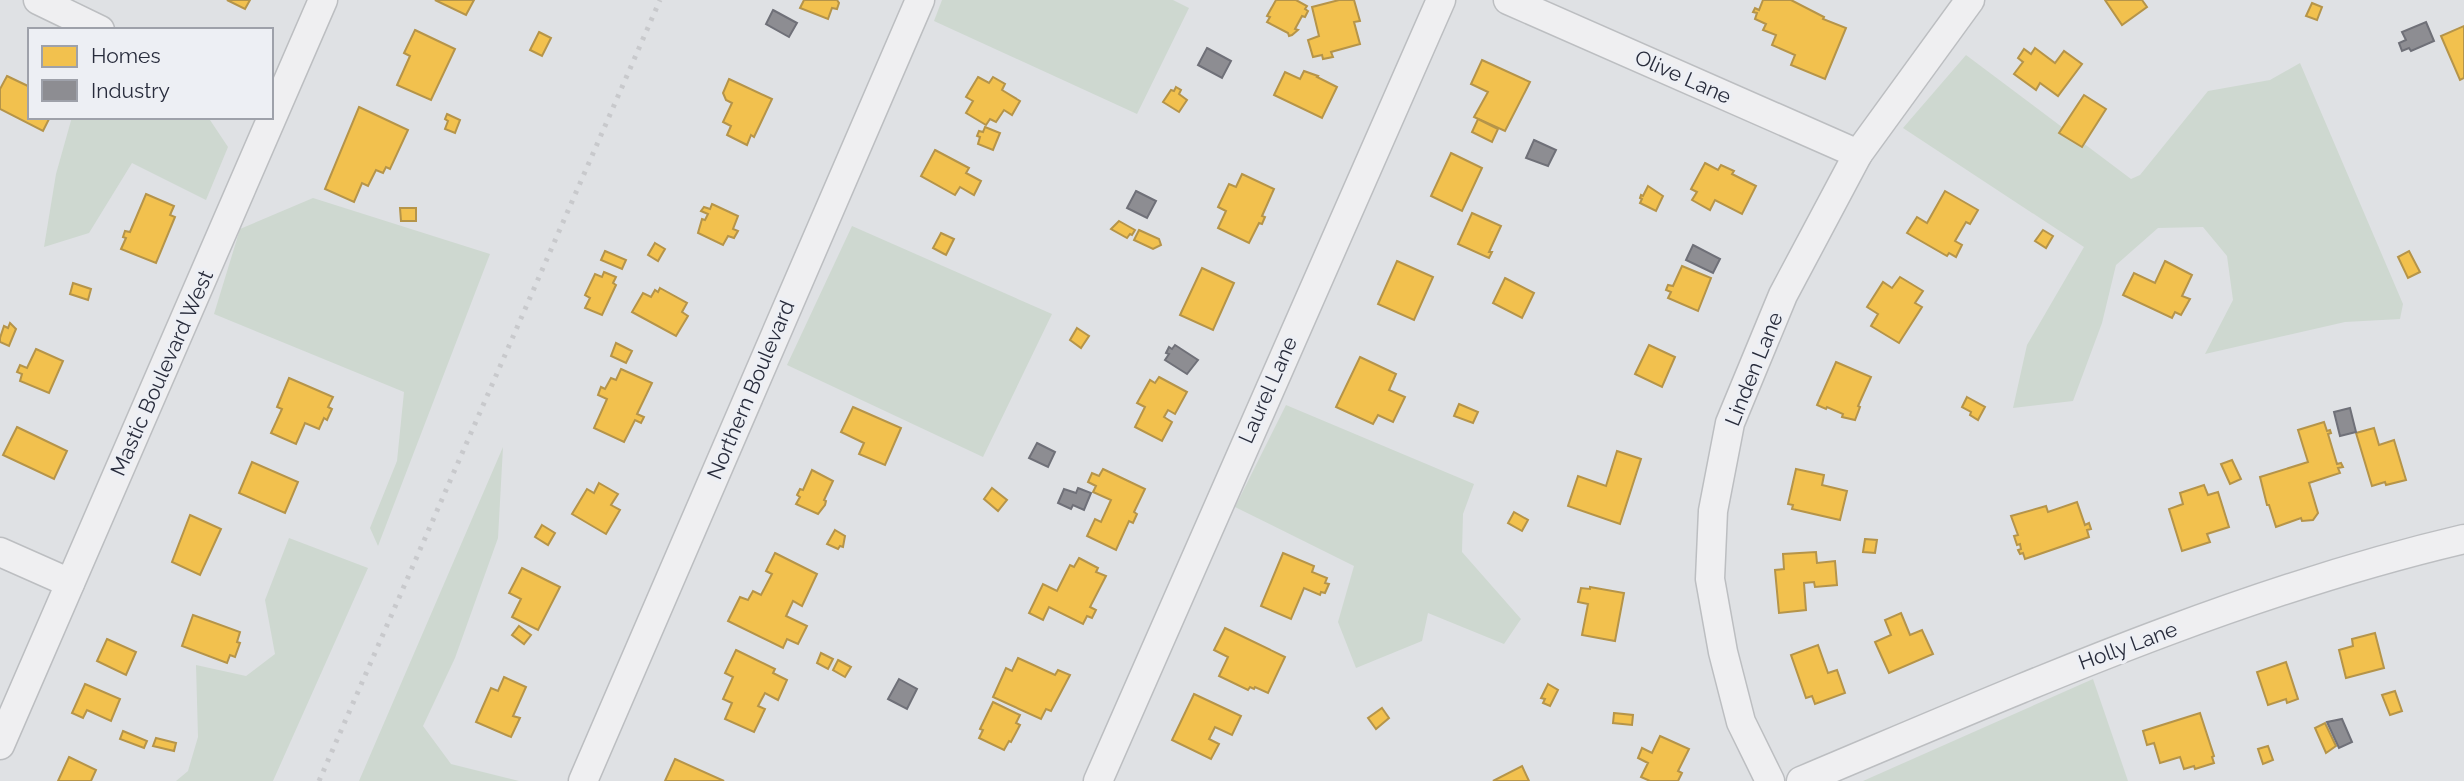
<svg xmlns="http://www.w3.org/2000/svg" width="2464" height="781" font-family="Raleway,sans-serif">
	<style>
		.green { fill: #ced8d0 }
		.homes { fill: #f2c14e; stroke: #b59449; stroke-width: 2 }
		.industry { fill: #8d8d92; stroke: #6f7078; stroke-width: 2 }
		.lines { fill: none; stroke-linecap: round; stroke-linejoin: round }
		.minor-casing { stroke: #bcbec1; stroke-width: 31 }
		.minor { stroke: #efeff1; stroke-width: 28 }
		.rail { stroke: #c8c9cc; stroke-width: 5; stroke-dasharray: 3.5 7; stroke-linecap: butt }
		.labels { text-anchor: middle; stroke-width: 7; stroke-linejoin: round; paint-order: stroke }
		.street-label { font-size: 21px; fill: #282c3c; stroke: #edeff4 }
	</style>
	<rect width="100%" height="100%" fill="#dfe1e4"/>
	<g class="green">
		<polygon points="942,0 1173,0 1189,8 1137,114 934,21"/>
		<polygon points="1966,55 2131,179 2140,175 2208,91 2270,80 2300,63 2403,304 2400,319 2345,322 2205,354 2233,300 2227,256 2203,227 2158,228 2116,265 2102,323 2073,401 2013,408 2027,345 2084,247 1903,128"/>
		<polygon points="72,117 208,117 228,147 206,200 132,163 89,233 44,247 56,174"/>
		<polygon points="313,198 490,254 378,546 370,528 397,461 404,392 214,314 240,229"/>
		<polygon points="852,226 1052,314 983,457 787,365"/>
		<polygon points="1286,405 1474,484 1463,514 1462,552 1521,619 1504,644 1428,613 1422,641 1356,668 1338,622 1354,566 1235,507"/>
		<polygon points="503,447 498,538 455,658 423,726 451,764 519,781 359,781"/>
		<polygon points="289,538 368,568 273,781 176,781 188,771 198,737 196,665 246,676 275,654 265,600"/>
		<polygon points="2093,679 2128,781 1863,781"/>
	</g>
	<g class="homes">
		<polygon points="227,0 250,0 245,9"/>
		<polygon points="435,0 474,0 466,15"/>
		<polygon points="804,0 837,0 839,3 837,9 832,8 828,19 800,8"/>
		<polygon points="1276,0 1296,0 1307,6 1305,9 1308,11 1305,17 1302,16 1295,29 1298,30 1292,35 1289,36 1288,33 1267,22 1270,17 1267,16"/>
		<polygon points="1339,0 1354,0 1360,21 1354,22 1360,44 1331,52 1333,57 1323,59 1322,55 1313,57 1308,40 1319,36 1312,7"/>
		<polygon points="1763,0 1791,0 1824,17 1823,19 1846,28 1825,79 1791,65 1795,55 1772,45 1776,35 1763,30 1766,24 1755,19 1757,13 1753,12 1755,8 1759,10"/>
		<polygon points="2105,0 2142,0 2147,7 2122,25"/>
		<polygon points="2312,3 2322,7 2317,20 2306,16"/>
		<polygon points="2464,26 2464,78 2460,80 2441,36"/>
		<polygon points="415,30 455,49 431,100 397,85 410,56 404,53"/>
		<polygon points="539,32 551,38 542,56 530,50"/>
		<polygon points="2035,48 2055,63 2064,51 2082,64 2058,96 2040,83 2036,90 2014,74 2023,62 2018,58 2024,49 2031,54"/>
		<polygon points="1482,60 1530,82 1505,131 1474,117 1488,92 1471,84"/>
		<polygon points="1304,71 1318,76 1317,77 1337,87 1322,118 1274,95 1285,72 1300,79"/>
		<polygon points="7,76 30,87 30,117 50,117 43,131 0,109 0,89"/>
		<polygon points="978,77 989,83 993,77 1005,84 1002,90 1020,101 1012,115 1004,110 996,122 990,119 986,125 966,113 973,101 966,97"/>
		<polygon points="729,79 772,99 754,137 751,135 747,145 727,135 731,126 723,122 732,103 726,100 723,93"/>
		<polygon points="1176,87 1181,90 1179,94 1187,100 1179,112 1163,102 1171,90 1174,91"/>
		<polygon points="2084,95 2106,109 2082,147 2059,133"/>
		<polygon points="359,107 408,130 390,169 386,167 383,173 376,170 368,186 362,183 354,202 325,189"/>
		<polygon points="447,114 460,120 455,133 445,129 448,121 445,119"/>
		<polygon points="1478,119 1498,129 1492,142 1472,132"/>
		<polygon points="985,127 1000,133 993,150 978,144 980,137 977,136 979,131 983,132"/>
		<polygon points="935,150 969,168 966,173 981,181 974,195 960,187 955,195 921,176"/>
		<polygon points="1451,153 1482,168 1462,211 1431,196"/>
		<polygon points="1705,163 1718,170 1721,165 1734,171 1732,174 1756,186 1742,214 1715,200 1710,210 1692,200 1697,192 1691,189"/>
		<polygon points="1242,174 1274,189 1262,216 1265,217 1262,224 1259,223 1249,243 1218,228 1226,211 1218,207 1229,184 1236,187"/>
		<polygon points="1648,186 1663,196 1656,211 1640,203 1642,199 1640,198 1641,195 1643,196"/>
		<polygon points="1945,191 1978,210 1970,224 1966,222 1955,241 1962,245 1956,257 1949,253 1947,256 1907,233 1917,217 1927,223"/>
		<polygon points="146,194 174,206 170,215 175,217 156,263 121,249 126,238 123,237 125,231 130,232"/>
		<polygon points="712,204 738,216 733,229 738,231 734,238 728,236 723,245 698,233 702,219 705,220 708,214 701,211 704,207 710,209"/>
		<polygon points="400,208 416,208 416,221 401,221"/>
		<polygon points="1472,213 1501,226 1489,252 1492,252 1489,258 1458,244"/>
		<polygon points="1119,221 1135,230 1132,235 1130,234 1127,238 1111,229"/>
		<polygon points="1139,230 1159,239 1161,245 1153,249 1134,240"/>
		<polygon points="2043,230 2053,236 2046,248 2035,241"/>
		<polygon points="941,233 954,239 946,255 933,248"/>
		<polygon points="655,243 665,249 658,261 648,255"/>
		<polygon points="605,251 626,260 622,269 601,260"/>
		<polygon points="2409,251 2420,272 2408,278 2398,257"/>
		<polygon points="1397,261 1433,277 1414,320 1378,304"/>
		<polygon points="2165,261 2192,275 2182,296 2190,299 2181,315 2175,312 2172,318 2123,295 2134,273 2155,283"/>
		<polygon points="1682,266 1711,278 1698,311 1668,298 1671,292 1666,290 1668,285 1673,286"/>
		<polygon points="1202,268 1234,283 1213,330 1180,315"/>
		<polygon points="604,272 616,277 613,283 616,285 602,315 585,308 590,298 585,295 595,274 602,277"/>
		<polygon points="1900,277 1923,291 1915,303 1922,307 1899,343 1871,326 1878,314 1867,307 1883,282 1892,288"/>
		<polygon points="1505,278 1534,293 1522,318 1493,303"/>
		<polygon points="73,283 91,289 88,300 70,294"/>
		<polygon points="660,288 687,303 682,312 688,316 676,336 632,312 643,293 651,297 655,290 658,292"/>
		<polygon points="10,323 16,329 9,346 0,342 0,338 4,326 8,328"/>
		<polygon points="1077,328 1089,336 1081,348 1070,340"/>
		<polygon points="616,343 632,351 626,363 611,356"/>
		<polygon points="1649,345 1675,357 1662,387 1635,374"/>
		<polygon points="36,349 63,361 49,393 20,381 22,374 17,372 20,365 27,368"/>
		<polygon points="1360,357 1396,374 1389,390 1405,397 1393,422 1378,415 1373,424 1336,407"/>
		<polygon points="1836,362 1871,377 1858,406 1860,407 1855,420 1842,417 1843,414 1827,407 1826,409 1817,405"/>
		<polygon points="621,369 652,383 637,414 644,417 641,423 635,420 624,442 594,428 607,399 598,395 601,387 605,389 611,378 616,380"/>
		<polygon points="1159,377 1187,392 1175,414 1168,410 1164,417 1172,422 1162,441 1135,427 1145,407 1137,403 1150,380 1155,383"/>
		<polygon points="289,378 333,397 328,407 332,409 327,420 324,418 319,429 305,423 296,444 271,433 282,409 277,407"/>
		<polygon points="1967,397 1985,407 1978,420 1970,415 1971,412 1962,407"/>
		<polygon points="1459,404 1478,412 1473,423 1454,416"/>
		<polygon points="853,407 901,428 885,465 859,454 864,443 841,432"/>
		<polygon points="2324,422 2327,431 2330,430 2331,433 2328,434 2337,464 2341,463 2343,467 2338,468 2340,473 2309,483 2318,513 2313,520 2302,521 2301,518 2276,527 2269,505 2267,505 2260,477 2308,462 2298,430"/>
		<polygon points="17,427 67,451 54,479 3,455"/>
		<polygon points="2374,428 2379,445 2394,440 2406,480 2386,485 2385,482 2372,486 2356,433"/>
		<polygon points="1617,451 1641,459 1620,524 1568,506 1578,476 1606,486"/>
		<polygon points="2232,460 2241,479 2230,484 2221,464"/>
		<polygon points="252,462 298,482 285,513 239,493"/>
		<polygon points="1103,469 1145,489 1134,512 1137,514 1133,523 1129,521 1116,550 1087,536 1095,519 1101,522 1111,500 1093,492 1096,486 1088,482 1092,473 1099,476"/>
		<polygon points="1796,469 1824,475 1822,485 1847,491 1840,520 1792,509 1793,505 1788,504"/>
		<polygon points="812,470 833,481 824,500 826,501 825,505 818,514 796,504 800,497 797,495 800,489 803,490"/>
		<polygon points="599,483 618,494 611,505 620,510 606,534 572,514 587,489 594,493"/>
		<polygon points="2204,485 2208,495 2218,492 2229,527 2207,534 2210,542 2182,551 2169,509 2183,504 2180,493"/>
		<polygon points="992,488 1007,500 998,511 984,499"/>
		<polygon points="2077,502 2085,525 2089,523 2091,529 2087,530 2089,537 2025,559 2023,553 2020,554 2018,550 2021,549 2020,544 2017,545 2014,536 2018,535 2011,516 2046,506 2048,512"/>
		<polygon points="1514,512 1528,520 1522,531 1508,523"/>
		<polygon points="190,515 221,529 200,575 172,562"/>
		<polygon points="542,525 555,533 548,545 535,537"/>
		<polygon points="835,530 845,536 843,547 840,546 838,549 827,544"/>
		<polygon points="1865,539 1877,540 1875,553 1863,552"/>
		<polygon points="1816,552 1817,563 1835,561 1837,585 1815,587 1814,582 1804,583 1806,610 1779,613 1775,570 1784,569 1783,554"/>
		<polygon points="775,553 817,574 802,606 793,601 786,616 807,626 798,644 787,639 783,648 728,621 740,597 748,600 753,591 761,595 772,574 766,571"/>
		<polygon points="1283,553 1314,566 1312,572 1327,578 1325,583 1329,584 1325,593 1321,592 1320,595 1304,588 1291,619 1261,606"/>
		<polygon points="1079,558 1098,568 1096,572 1106,576 1090,607 1096,610 1092,618 1087,616 1083,624 1049,607 1043,620 1029,613 1043,584 1057,591 1070,565 1074,567"/>
		<polygon points="522,568 560,587 538,630 512,617 521,599 509,593"/>
		<polygon points="1590,587 1624,593 1615,641 1582,635 1588,604 1578,602 1581,588 1590,589"/>
		<polygon points="1901,613 1910,635 1922,630 1933,654 1889,673 1875,642 1891,635 1885,620"/>
		<polygon points="193,615 240,632 237,642 240,643 235,657 230,655 227,663 182,646"/>
		<polygon points="519,626 531,635 524,644 512,635"/>
		<polygon points="1225,628 1285,657 1268,693 1255,687 1254,689 1250,687 1248,690 1219,676 1228,657 1214,650"/>
		<polygon points="2375,633 2384,668 2346,678 2339,650 2353,646 2352,639"/>
		<polygon points="107,639 136,652 126,675 97,661"/>
		<polygon points="1818,645 1828,673 1837,670 1845,693 1815,704 1812,696 1806,698 1791,655"/>
		<polygon points="736,650 775,669 773,673 787,680 778,700 765,693 758,706 765,709 754,732 725,719 732,703 723,699 733,677 725,673"/>
		<polygon points="821,653 833,659 828,669 817,663"/>
		<polygon points="1018,658 1055,675 1058,670 1070,675 1051,711 1046,709 1041,719 993,697 1006,668 1012,671"/>
		<polygon points="838,660 851,667 845,677 833,670"/>
		<polygon points="2286,662 2298,699 2287,703 2286,699 2268,705 2257,672"/>
		<polygon points="504,677 526,687 513,716 520,718 511,737 476,722 491,688 498,691"/>
		<polygon points="85,684 120,699 111,721 87,710 83,718 72,713"/>
		<polygon points="1548,684 1558,690 1550,706 1543,703 1545,699 1541,698"/>
		<polygon points="2395,691 2402,711 2390,715 2382,695"/>
		<polygon points="1194,694 1241,716 1232,735 1215,727 1209,739 1219,744 1211,759 1172,740"/>
		<polygon points="993,702 1020,715 1016,723 1020,725 1011,742 1009,741 1004,750 979,738 983,730 980,729"/>
		<polygon points="1382,708 1389,718 1376,729 1368,718"/>
		<polygon points="1614,713 1633,715 1632,725 1613,723"/>
		<polygon points="2200,713 2214,756 2212,757 2214,763 2195,769 2194,766 2184,769 2180,757 2160,763 2154,743 2147,745 2143,731"/>
		<polygon points="2325,723 2336,746 2326,753 2315,728"/>
		<polygon points="123,731 147,741 144,748 120,739"/>
		<polygon points="1660,736 1689,749 1678,771 1682,773 1678,781 1650,781 1641,777 1648,763 1638,758 1642,748 1652,753"/>
		<polygon points="156,738 176,743 174,751 153,746"/>
		<polygon points="2268,746 2273,760 2263,764 2258,749"/>
		<polygon points="69,757 96,770 91,781 58,781"/>
		<polygon points="675,759 724,781 665,781"/>
		<polygon points="1522,766 1529,781 1493,781"/>
	</g>
	<g class="industry">
		<polygon points="773,10 797,23 789,37 766,24"/>
		<polygon points="2426,22 2434,41 2411,51 2409,48 2402,51 2399,43 2406,40 2402,32"/>
		<polygon points="1207,48 1231,61 1222,78 1198,65"/>
		<polygon points="1534,140 1556,150 1548,166 1526,158"/>
		<polygon points="1136,191 1156,201 1147,218 1127,208"/>
		<polygon points="1693,245 1720,259 1713,273 1686,260"/>
		<polygon points="1175,345 1198,360 1187,374 1165,360 1169,354 1166,353 1169,347 1172,349"/>
		<polygon points="2350,408 2356,432 2340,436 2334,412"/>
		<polygon points="1037,443 1055,452 1048,467 1029,458"/>
		<polygon points="1078,488 1091,493 1084,510 1073,505 1071,509 1058,503 1064,489 1076,493"/>
		<polygon points="899,679 917,689 907,709 888,699"/>
		<polygon points="2342,719 2352,742 2339,748 2327,722"/>
	</g>
	<g class="lines">
		<g class="minor-casing">
			<g id="minor">
				<polyline points="38,0 100,30"/>
				<polyline points="1508,0 1858,154"/>
				<polyline points="0,552 70,583"/>
				<polyline points="0,745 323,0"/>
				<polyline points="583,781 920,0"/>
				<polyline points="1098,781 1441,0"/>
				<polyline points="1770,781 1741,722 1723,652 1710,579 1713,511 1730,423 1783,295 1858,154 1970,0"/>
				<path d="M1801,781C2018,690 2234,593 2464,539"/>
			</g>
		</g>
		<use href="#minor" class="minor"/>
		<polyline class="rail" points="319,781 660,0"/>
	</g>
	<g class="labels">
		<g class="street-label">
			<text transform="translate(1683 77) rotate(24)" y="7">Olive Lane</text>
			<text transform="translate(1754 369) rotate(-68)" y="7">Linden Lane</text>
			<text transform="translate(162 373) rotate(-66)" y="7">Mastic Boulevard West</text>
			<text transform="translate(751 390) rotate(-67)" y="7">Northern Boulevard</text>
			<text transform="translate(1268 390) rotate(-66)" y="7">Laurel Lane</text>
			<text transform="translate(2128 646) rotate(-20)" y="7">Holly Lane</text>
		</g>
	</g>
	<rect x="28" y="28" width="245" height="91" fill="#edeff4" stroke="#9ea1aa" stroke-width="2"/>
	<rect x="42" y="46" width="35" height="21" fill="#f2c14e" stroke="#9ea1aa" stroke-width="2"/>
	<text x="91" y="63" font-size="21" fill="#282c3c">Homes</text>
	<rect x="42" y="80" width="35" height="21" fill="#8d8d92" stroke="#9ea1aa" stroke-width="2"/>
	<text x="91" y="98" font-size="21" fill="#282c3c">Industry</text>
</svg>
